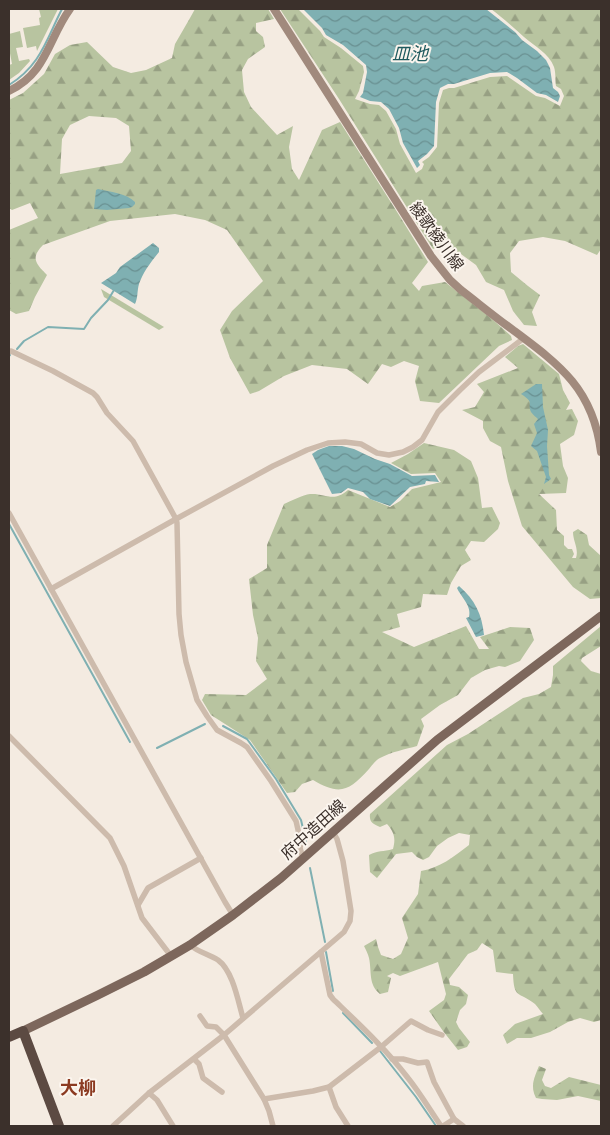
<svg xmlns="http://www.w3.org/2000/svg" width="610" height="1135" font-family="'Space Grotesk','Noto Sans JP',sans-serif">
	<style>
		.green { fill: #b8c4a0 }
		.forest { fill: url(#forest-firs); fill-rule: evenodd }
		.water { fill: url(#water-waves) }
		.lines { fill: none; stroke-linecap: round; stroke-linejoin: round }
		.stream { stroke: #7fb0b2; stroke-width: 2 }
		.street { stroke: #cdbbac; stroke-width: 5.5 }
		.secondary { stroke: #a18a7d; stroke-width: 8 }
		.primary { stroke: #7d675c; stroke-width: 9 }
		.highway { stroke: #5c4a42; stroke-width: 10 }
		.labels { text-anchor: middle; stroke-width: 4; stroke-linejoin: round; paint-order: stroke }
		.street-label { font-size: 16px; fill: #3b302b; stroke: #fbf5ee }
		.water-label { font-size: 18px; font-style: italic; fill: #1f5a5e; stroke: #fbf5ee }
		.neighbourhood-label { font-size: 18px; font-weight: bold; fill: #8c3b22; stroke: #fbf5ee }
	</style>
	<defs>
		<pattern id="forest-firs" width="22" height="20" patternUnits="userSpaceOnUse" patternTransform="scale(1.25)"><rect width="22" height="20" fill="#b8c4a0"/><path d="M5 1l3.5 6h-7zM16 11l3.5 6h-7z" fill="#97a083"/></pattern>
		<pattern id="water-waves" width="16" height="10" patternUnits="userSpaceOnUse" patternTransform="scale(1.25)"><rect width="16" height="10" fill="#7fb0b2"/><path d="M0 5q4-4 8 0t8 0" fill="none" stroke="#699091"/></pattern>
	</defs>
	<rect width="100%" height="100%" fill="#f4ebe1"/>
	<g class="green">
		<polygon points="39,9 58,9 37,51 36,46 27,48 23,28 40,25 39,18 41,17"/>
		<polygon points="20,31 23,47 16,48 19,61 29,59 30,61 19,73 9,80 9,65 12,64 9,48 9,34"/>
		<polygon points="101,289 164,327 159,330 104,297"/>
	</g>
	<g class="forest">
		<path d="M195,9H268L274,19L256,23V31L263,37L265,47L248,59L242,70L244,92L251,107L277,135L293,126L289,147L292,169L299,180L322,130L340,122L399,215L428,262L412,283L419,291L422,286L445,282L492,319L511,336L512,340L499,346L439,403L420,401L415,381L419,366L404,361L391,367L382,364L368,384L347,369L312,365L284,376L259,391L250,394L230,358L220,330L232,311L263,281L227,230L205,220L175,214L110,221L43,245C30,258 36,264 47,275L35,297L29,311L16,314L9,310V230L38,218L30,203L12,210L9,208V100L23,93L44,74L55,54L70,45L87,42L113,67L131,73L146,70L172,58L175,44L190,18ZM89,116L116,118L129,126L131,151L122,163L60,174L62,139L70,125Z"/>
		<path d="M280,9H298L320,31L324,37L341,48L363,66L364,72L359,91L355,99L370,104L379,105L386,111L396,129L400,144L416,173L422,169L424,164L422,162L429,157L437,147L439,103L443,90L449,88H454L490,77L507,76L536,96L545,98L560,106L564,96L561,89L556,86C555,80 556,73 554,67C549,53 534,46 524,37C513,27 503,18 491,9H601V249L597,255L565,241L543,237L519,241L510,253L511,272L528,286L540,295L532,312L537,326L524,325L513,311L504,290L486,282L476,265L454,249L441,246L433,249L339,99Z"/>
		<path d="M523,344L559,374L563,390L570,403L566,410L572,409L578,421L574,435L560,444L563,466L568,478L566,493L539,494L556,510L557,530L564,536V545L568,549H572L574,554L572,558H576C579,549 573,541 573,532L578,529L587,535L589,545L601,556V598L590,599L573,587L522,526L508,481L501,447L490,441L483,428V421L462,410L475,407L484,392L477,384L518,368L505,357L518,346Z"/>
		<path d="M424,443L454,450L471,461L478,478L482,508L492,507L500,523L498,529L484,542L471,541L465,550L471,560L461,566L451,583L447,595L423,594L421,607L397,614L400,627L382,632L414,647L466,626L479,649H489L480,637L510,627L530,628L534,640L520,661L505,667L499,666L485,670L471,678L458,695L440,705L421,719L424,726L417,746C406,749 391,752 380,758C376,760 372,765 369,769C349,791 340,796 313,780L302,784L295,792L287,793L250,740L211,715L202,700L205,694L246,695L267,679L256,661L258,638L253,615L249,579L267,568V545L284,504C291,501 303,495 310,494C326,493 333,503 348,490L390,507L400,501L412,489L441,482L435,473L411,474L391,463L408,454Z"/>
		<path d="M601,626V646L582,658L581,661L591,671L601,674V1020L594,1022L580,1018L568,1022L550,1032L531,1038H517L507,1044L503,1035L515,1024L543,1014C540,1011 538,1007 535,1004C518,991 514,999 513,974L496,972L493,950L482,943L477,950L468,954L449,979L450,985L459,987L468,995L466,1004L460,1010L456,1022L459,1028L470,1042L467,1047L458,1050L443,1031L429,1011L444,1000L446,994L438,962L400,976L393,973L387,976L391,978L388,992L380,994C368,984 372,972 369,958C368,954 366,950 364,946L376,939L378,947L381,955L393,959L401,954L408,938L402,918L418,894L421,871C440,868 453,857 469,845L470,835L459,833L448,838L437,846L429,857L423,860L417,857L412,852L396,854L377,878L370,872L369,855C378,850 383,852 393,849C396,838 394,832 387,824L380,827C373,824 369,822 370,814L447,745L468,734L523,698L539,694L551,687L553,675V666Z"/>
		<path d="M539,1066L546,1069L542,1080L545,1086L551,1088L569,1077L601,1085V1101L578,1096L557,1100L542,1099L536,1098C530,1086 534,1078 539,1066Z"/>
	</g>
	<g class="water">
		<polygon points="303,9 486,9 515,32 522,40 537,51 546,60 550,68 553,88 558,92 560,96 558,102 546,95 537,93 517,78 507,72 490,73 454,84 448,84 440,88 436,102 434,146 427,154 418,161 420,165 417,168 403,143 399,128 389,109 381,102 370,101 360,97 363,93 367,72 366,65 343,45 326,35 322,28"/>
		<path d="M98,189C110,192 126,193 135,202V204L132,207L129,208L107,210L94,209L96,190Z"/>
		<path d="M153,243L159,248V252C151,262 143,272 139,284C137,291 138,298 135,304L101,283L116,273L120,267Z"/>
		<path d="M536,384H542L543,407L548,430L547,446L549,475L551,479L544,484L546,477L537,451L531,446L537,433L534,424L538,419C536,417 533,415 531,412C527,402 535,403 521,394Z"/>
		<polygon points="329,446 342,446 354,449 375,459 390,464 412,476 435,475 439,482 426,481 425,484 410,487 390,506 370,499 363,492 348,488 341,493 332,494 312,454 318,450"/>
		<path d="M459,586C475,600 482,614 484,635L476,637L466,618L469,617C472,606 461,597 457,588Z"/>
	</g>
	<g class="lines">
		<g class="stream">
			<path d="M9,85C41,65 46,40 62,9"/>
			<polyline points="17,349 24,341 48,327 84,329 91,318 108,300 114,290"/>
			<polyline points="9,356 10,355"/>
			<polyline points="9,524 130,742"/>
			<polyline points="223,726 247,739 276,779 301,820 306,841"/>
			<polyline points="157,748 205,724"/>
			<polyline points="310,868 325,942"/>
			<polyline points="326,952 333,991"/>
			<polyline points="343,1013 372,1043"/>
			<polyline points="380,1051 416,1097 436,1126"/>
		</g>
		<g class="street">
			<polyline points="9,352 11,351 53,371 93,393 97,397 107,413 133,441 176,519 177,523 179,614 181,635 186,662 197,700 207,716 217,730 241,743 247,747 271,781 296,821 301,843 300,848 303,858"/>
			<polyline points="9,513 225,902 233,915"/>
			<polyline points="51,589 176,519 273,466 307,450 328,443 345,442 361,444 377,453 389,455 403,452 413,447 422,440 438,412 460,390 479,372 524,338"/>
			<polyline points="9,736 110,838 124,866 142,918 171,956"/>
			<polyline points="138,905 148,888 201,858"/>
			<path d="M190,945C198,952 208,954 218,960C233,971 238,1001 243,1018"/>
			<path d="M321,952L330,995L333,999C359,1024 386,1049 408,1078C420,1093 430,1110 441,1126"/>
			<polyline points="200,1016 207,1026 216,1027 224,1035 264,1099 269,1111 273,1126"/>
			<polyline points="194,1059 199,1064 203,1078 222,1092"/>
			<polyline points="392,1059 403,1059 418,1063 427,1062 434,1082 454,1119 463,1126"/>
			<polyline points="329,1087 336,1107 348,1126"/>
			<polyline points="149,1093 157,1100 173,1126"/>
			<polyline points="264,1099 313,1091 329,1087 381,1047 411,1021 428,1030 442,1035"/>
			<polyline points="113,1126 149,1093 224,1035 344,932 350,921 351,911 343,861 337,839 333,832"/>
			<polyline points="443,1126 454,1119"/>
		</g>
		<g class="secondary">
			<path d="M274,9L431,256L450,280L461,290C478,303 495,317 513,330C560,365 593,389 601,452"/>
			<path d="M9,91C47,73 48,39 70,9"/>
		</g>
		<polyline class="primary" points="23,1031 98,995 144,972 190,945 233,915 281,878 437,740 601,616"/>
		<polyline class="highway" points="9,1037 23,1031 59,1126"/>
	</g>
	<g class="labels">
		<g class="street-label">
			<text transform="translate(437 236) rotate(54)" y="6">綾歌綾川線</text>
			<text transform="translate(313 829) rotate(-42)" y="6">府中造田線</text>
		</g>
		<g class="water-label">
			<text x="410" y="60">皿池</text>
		</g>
		<g class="neighbourhood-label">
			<text x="78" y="1094">大柳</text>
		</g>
	</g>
	<rect width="610" height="1135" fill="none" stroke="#3b302b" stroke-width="20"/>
</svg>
